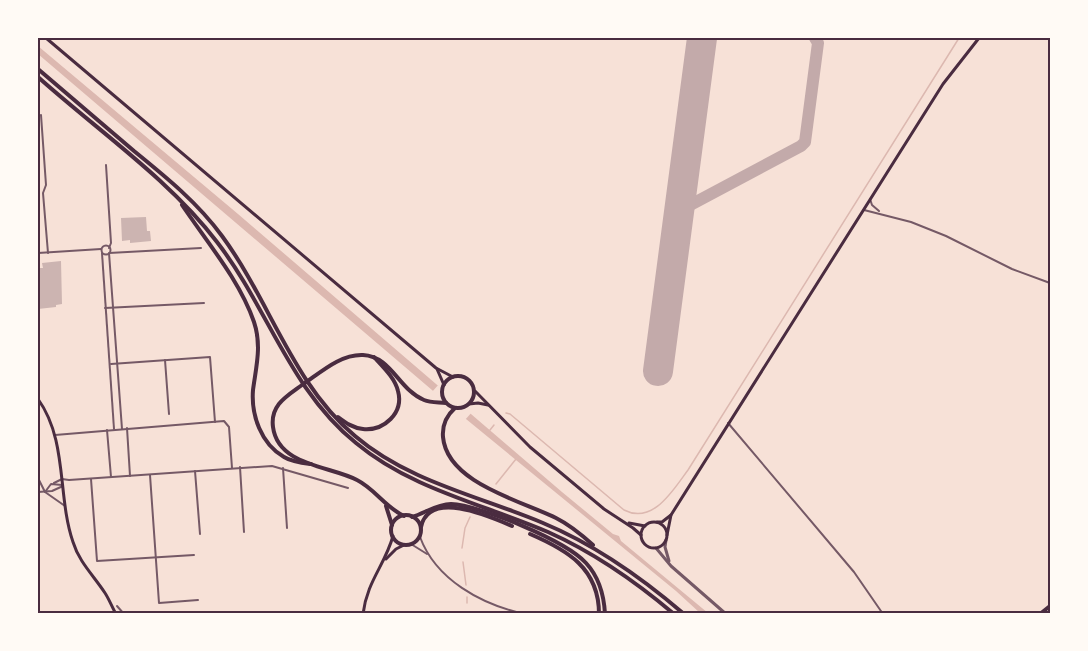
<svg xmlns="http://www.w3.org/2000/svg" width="1088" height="651" font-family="'Nunito Sans',sans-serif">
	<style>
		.water { fill: #dcb8b0 }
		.pier { fill: #f7e1d7 }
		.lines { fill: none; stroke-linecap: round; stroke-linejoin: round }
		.stream { stroke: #dcb8b0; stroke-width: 1.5 }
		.taxiway { stroke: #c3aaaa; stroke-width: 12 }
		.runway { stroke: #c3aaaa; stroke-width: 30 }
		.building { fill: #ccb4b1 }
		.minor { stroke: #755966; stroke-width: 2 }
		.tertiary { stroke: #755966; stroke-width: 3 }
		.secondary { stroke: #4a2c40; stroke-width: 3 }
		.primary { stroke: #4a2c40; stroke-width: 4 }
		.trunk { stroke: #4a2c40; stroke-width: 4 }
		.motorway { stroke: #4a2c40; stroke-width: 4 }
		.neatline { fill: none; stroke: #4a2c40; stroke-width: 2 }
	</style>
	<rect width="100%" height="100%" fill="#f7e1d7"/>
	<polygon class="water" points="38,46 238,214 562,492 613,534 619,536 621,541 708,613 700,613 676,591 466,419 38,54"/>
	<polygon class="pier" points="440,383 473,411 464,421 431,393"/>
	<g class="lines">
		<g class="stream">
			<path d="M506,413L510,414L624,510C653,525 673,490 688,470L959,38"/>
			<polyline points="490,430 494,425"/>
			<polyline points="496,484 516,459"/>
			<polyline points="462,548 465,528 470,517"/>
			<polyline points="463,562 466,585"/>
			<polyline points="467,597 467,603"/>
		</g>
		<polyline class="taxiway" points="679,211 801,146 805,142 818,43 815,38"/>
		<polyline class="runway" points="658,371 702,38"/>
	</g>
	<g class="building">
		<polygon points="146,217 147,231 150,231 151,241 130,243 130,240 122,241 121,218"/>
		<polygon points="61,261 62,304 56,305 56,307 38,309 38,268 43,268 42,263"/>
	</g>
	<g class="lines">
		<g class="minor">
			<polyline points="41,115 46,185 43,193 48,253"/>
			<polyline points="106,165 111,243 109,248"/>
			<polyline points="870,199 872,205 879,211"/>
			<polyline points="864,210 911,222 946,236 1012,269 1050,283"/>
			<circle cx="106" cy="250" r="4.5"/>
			<polyline points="38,253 101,249"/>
			<polyline points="102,253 114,429"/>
			<polyline points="105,308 204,303"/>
			<polyline points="165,360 169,414"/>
			<polyline points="111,364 210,357 215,422"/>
			<polyline points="728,423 854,572 883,614"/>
			<polyline points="127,428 130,476"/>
			<polyline points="122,429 109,253 201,248"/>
			<polyline points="107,430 111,477"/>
			<polyline points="55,435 224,421 229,427 232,468"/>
			<polyline points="240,467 244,532"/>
			<polyline points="283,468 287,528"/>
			<polyline points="195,471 200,534"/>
			<polyline points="150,475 159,603 198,600"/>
			<polyline points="38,478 45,492 65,506"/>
			<polyline points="91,479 97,561 194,555"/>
			<polyline points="54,483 62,479 69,480 272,466 348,488"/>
			<polyline points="38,492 52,491 63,486"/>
			<polyline points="45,492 51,484 62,485"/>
			<path d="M420,537C436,580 481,604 524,614"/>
			<polyline points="411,544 427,554"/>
			<polyline points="117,606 124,614"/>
		</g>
		<g class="tertiary">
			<polyline points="666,540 665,547 669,561"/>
			<polyline points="656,548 671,566 726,614"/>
		</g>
		<g class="secondary">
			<polyline points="46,38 436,368 453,377"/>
			<polyline points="437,369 444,385"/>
			<polyline points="475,391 530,447 604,509 633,528 641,535"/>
			<path d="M38,399C68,441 57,495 73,542C79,562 94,576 105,593C109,599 112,607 116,614"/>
			<polyline points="469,404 478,403 488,405"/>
			<circle cx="654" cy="535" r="13"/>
			<polyline points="657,522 662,522 671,515"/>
			<polyline points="629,523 645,526"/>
			<polyline points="667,535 671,515 943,84 979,38"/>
			<polyline points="386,559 396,549 404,545"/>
			<path d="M363,614C367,581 385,565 393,536"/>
		</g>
		<g class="primary">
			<circle cx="458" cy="392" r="16"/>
			<polyline points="386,506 392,525"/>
			<circle cx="406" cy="530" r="15"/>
			<path d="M404,516C385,507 375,489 357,480C331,466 278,466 273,427C270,405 287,396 302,385C320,373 340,354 363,355C391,356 399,390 424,400C431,403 439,402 446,403"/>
		</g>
		<g class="trunk">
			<path d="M38,69C70,96 102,124 134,151C166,177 198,203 222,236C270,301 292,383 355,436C409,482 479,496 543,523C596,545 641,577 684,614"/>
			<path d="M38,77C97,130 169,179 217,242C268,308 290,390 356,443C411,489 483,504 548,532C595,553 635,581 674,614"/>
			<path d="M182,205C207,242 240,281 254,322C262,346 256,367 253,390C251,415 261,444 284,457C292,462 302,463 311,464"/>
			<path d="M455,408C446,416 442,425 443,437C447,483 522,501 556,518C570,525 582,535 593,545"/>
			<path d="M338,417C346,423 353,428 363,429C384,431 404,413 398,391C395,378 383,367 374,357"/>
		</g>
		<g class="motorway">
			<path d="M412,517C425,513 437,504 451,504C480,505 566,541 586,563C599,577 604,595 605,614"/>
			<path d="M421,527C429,489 491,517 512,526"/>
			<path d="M530,534C567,550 599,568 599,614"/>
			<polyline points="1040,614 1050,606"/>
		</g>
	</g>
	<rect width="1088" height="651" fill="none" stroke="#fffaf5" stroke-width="78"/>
	<rect x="39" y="39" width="1010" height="573" class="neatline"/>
</svg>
